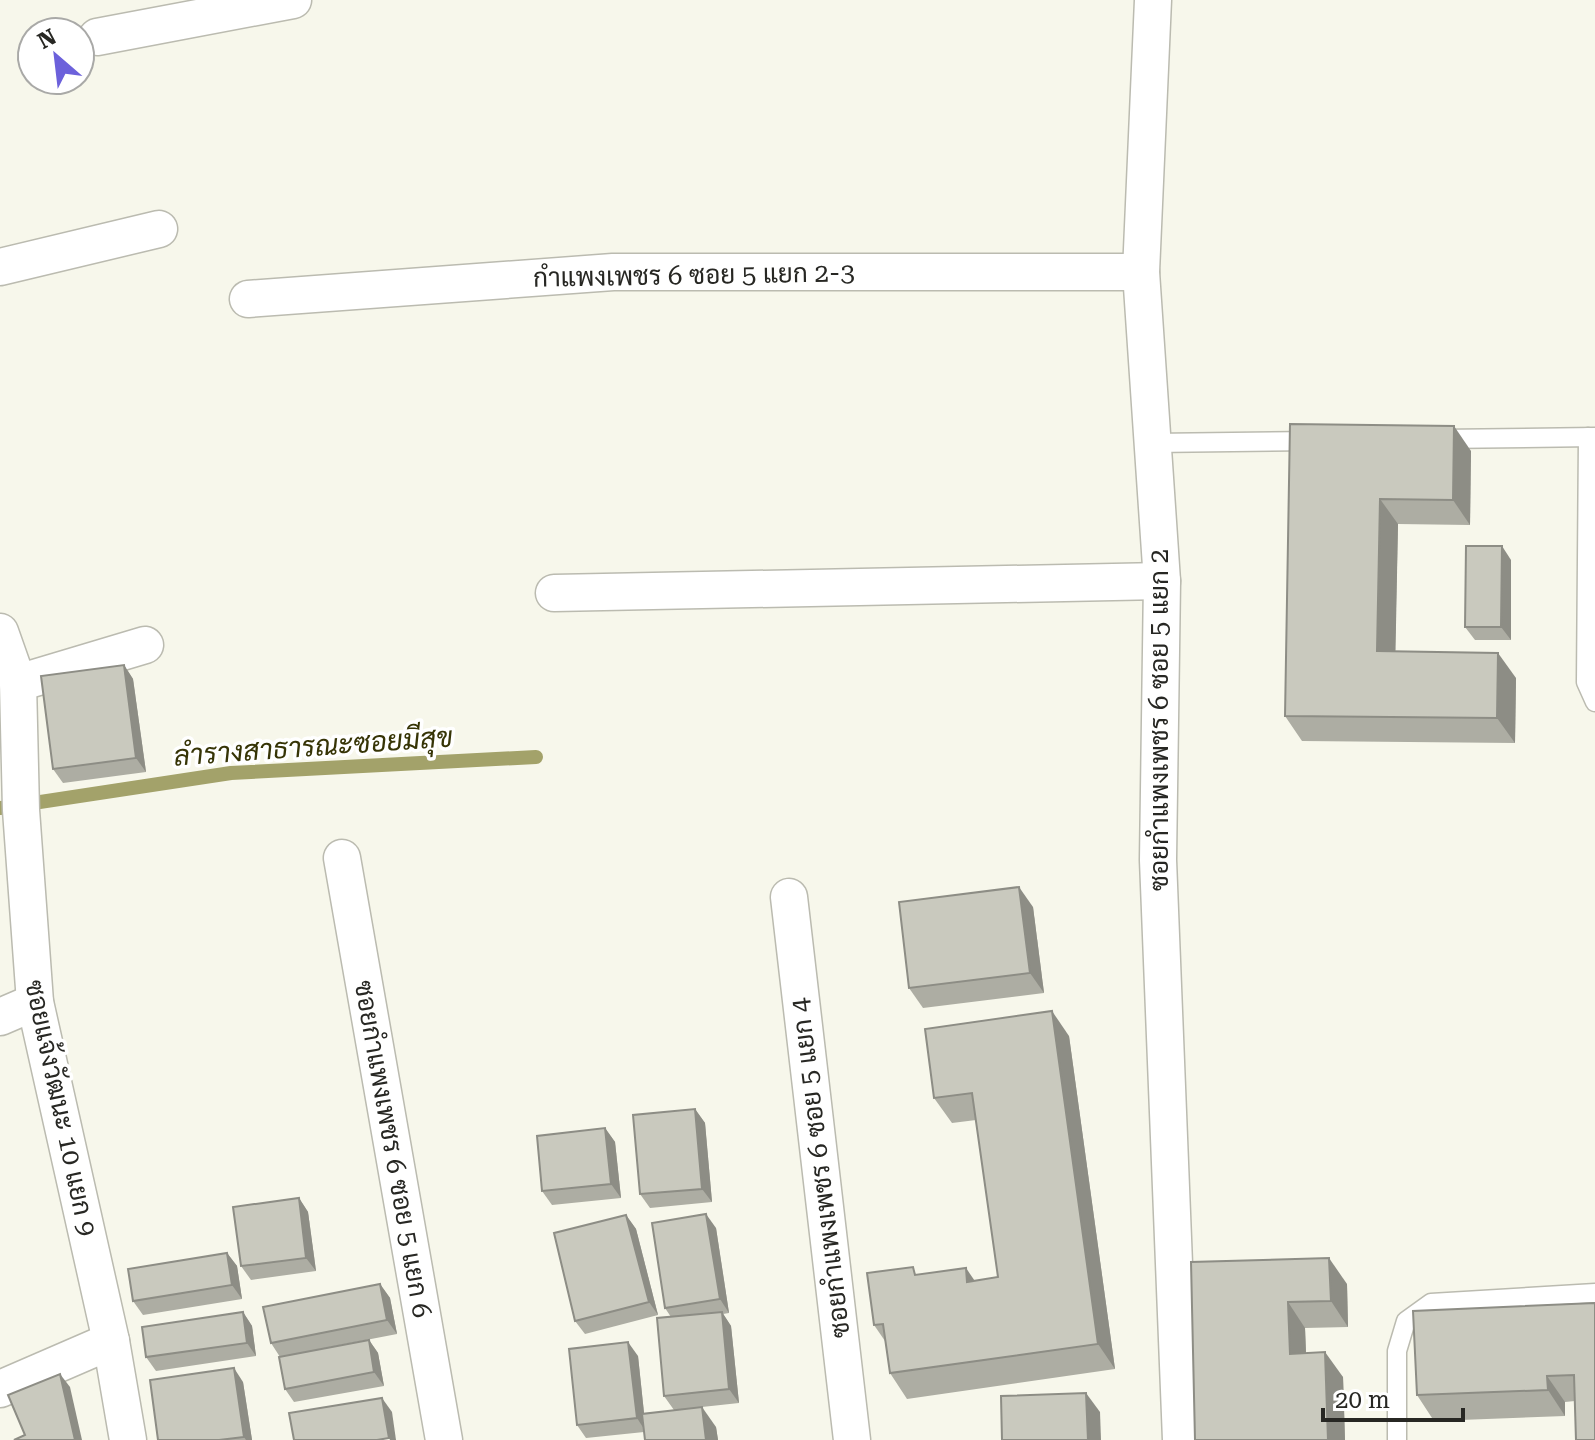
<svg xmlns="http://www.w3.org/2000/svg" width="1595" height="1440" font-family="'Roboto Serif',Sarabun,serif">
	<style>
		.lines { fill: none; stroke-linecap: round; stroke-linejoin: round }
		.stream { stroke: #a3a26a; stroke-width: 14 }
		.service-casing { stroke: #bbbbb0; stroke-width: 21 }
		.minor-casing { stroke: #bbbbb0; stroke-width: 39 }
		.service { stroke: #fff; stroke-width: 18 }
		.minor { stroke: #fff; stroke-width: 36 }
		.wall { fill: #adada3 }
		.shaded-wall { fill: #8d8d85 }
		.building { fill: #c9c9be; stroke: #8d8d85; stroke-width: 2 }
		.labels { text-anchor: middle; stroke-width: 7; stroke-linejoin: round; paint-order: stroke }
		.street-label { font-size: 26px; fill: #272723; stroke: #fff }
		.water-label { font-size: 28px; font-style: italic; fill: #363406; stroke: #fff }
	</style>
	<rect width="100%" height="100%" fill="#f7f7eb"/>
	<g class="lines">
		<polyline class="stream" points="0,808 231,773 536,757"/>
		<g class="service-casing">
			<g id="service">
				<polyline points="1588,437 1586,682 1595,702"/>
				<polyline points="1440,439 1595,437"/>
				<polyline points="1153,443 1314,441"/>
				<polyline points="1397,1440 1397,1351 1406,1321 1431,1303 1595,1293"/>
			</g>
		</g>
		<g class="minor-casing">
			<g id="minor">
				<polyline points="1153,0 1141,272 1162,581 1158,860 1181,1440"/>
				<polyline points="97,37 293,0"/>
				<polyline points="0,267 159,229"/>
				<polyline points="248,299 613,272 1141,272"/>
				<polyline points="554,593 1162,581"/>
				<polyline points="0,632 18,683 21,810 35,1002 111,1341 128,1440"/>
				<polyline points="18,683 145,645"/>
				<polyline points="342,858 444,1440"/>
				<polyline points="789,897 852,1440"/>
				<polyline points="0,1017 35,1002"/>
				<polyline points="0,1389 111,1341"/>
			</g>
		</g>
		<use href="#service" class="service"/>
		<use href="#minor" class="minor"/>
	</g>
	<g class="wall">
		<polygon points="1290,424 1471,451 1470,525 1398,524 1395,651 1516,678 1515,743 1302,741 1285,716"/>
		<polygon points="1511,560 1511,640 1475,640 1465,627"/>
		<polygon points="124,665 133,679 146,772 63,783 53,769"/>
		<polygon points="1033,907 1044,993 923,1008 909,988"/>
		<polygon points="1069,1036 1115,1369 907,1399 890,1373 885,1341 874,1325 918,1274 975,1281 998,1277 976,1120 952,1123 934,1098"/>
		<polygon points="695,1109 705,1123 712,1202 650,1208 640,1194"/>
		<polygon points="605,1128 615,1142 621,1198 552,1205 542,1191"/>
		<polygon points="299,1198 308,1212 316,1271 251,1280 241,1266"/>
		<polygon points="626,1215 636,1229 658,1315 585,1334 575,1321"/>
		<polygon points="716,1228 729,1313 723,1314 731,1326 739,1403 674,1410 664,1396 671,1317 665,1308"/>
		<polygon points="227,1253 237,1266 242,1299 143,1315 133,1301"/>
		<polygon points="1191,1262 1347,1284 1348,1327 1305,1328 1306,1353 1343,1377 1345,1440 1195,1440"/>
		<polygon points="380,1284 390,1298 397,1334 309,1351 369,1340 378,1353 384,1386 294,1402 285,1389 280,1357 271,1343"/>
		<polygon points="1595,1303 1575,1401 1565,1402 1565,1416 1434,1421 1417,1395"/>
		<polygon points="243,1312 252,1326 256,1356 156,1371 146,1357"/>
		<polygon points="638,1356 644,1413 716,1427 718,1440 645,1440 644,1432 586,1438 577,1425"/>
		<polygon points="243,1382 252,1440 158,1440"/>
	</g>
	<g class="shaded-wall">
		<polygon points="1454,426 1471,451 1470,525 1453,500"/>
		<polygon points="1380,499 1398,524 1395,676 1377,651"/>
		<polygon points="1502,546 1511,560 1511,640 1501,627"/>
		<polygon points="1498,653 1516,678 1515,743 1497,718"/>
		<polygon points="124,665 133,679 146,772 136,758"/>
		<polygon points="1019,887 1033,907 1044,993 1030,973"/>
		<polygon points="1052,1011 1069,1036 1115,1369 1098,1344"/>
		<polygon points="695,1109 705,1123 712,1202 702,1189"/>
		<polygon points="605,1128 615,1142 621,1198 611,1184"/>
		<polygon points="299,1198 308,1212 316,1271 306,1258"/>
		<polygon points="706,1214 716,1228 729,1313 720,1299"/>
		<polygon points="626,1215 636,1229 658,1315 649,1302"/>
		<polygon points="227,1253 237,1266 242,1299 232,1285"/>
		<polygon points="1329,1258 1347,1284 1348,1327 1331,1301"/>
		<polygon points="966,1268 983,1293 967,1282"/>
		<polygon points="380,1284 390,1298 397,1334 387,1320"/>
		<polygon points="1288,1302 1305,1328 1307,1379 1290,1354"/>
		<polygon points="243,1312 252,1326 256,1356 247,1343"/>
		<polygon points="722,1312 731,1326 739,1403 729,1389"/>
		<polygon points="369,1340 378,1353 384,1386 374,1372"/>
		<polygon points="628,1342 638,1356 646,1432 637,1418"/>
		<polygon points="1325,1352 1343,1377 1345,1440 1328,1440"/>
		<polygon points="234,1368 243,1382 252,1440 246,1440 244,1437"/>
		<polygon points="60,1374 70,1387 82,1440 75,1440"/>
		<polygon points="1547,1376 1565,1402 1565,1416 1548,1390"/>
		<polygon points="1086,1393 1100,1412 1101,1440 1088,1440"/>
		<polygon points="382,1398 392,1412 396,1440 390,1440 389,1438"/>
		<polygon points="702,1407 716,1427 718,1440 706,1440"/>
	</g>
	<g class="building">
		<polygon points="1290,424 1454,426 1453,500 1380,499 1377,651 1498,653 1497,718 1285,716"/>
		<polygon points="1466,546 1502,546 1501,627 1465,627"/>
		<polygon points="124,665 136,758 53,769 41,676"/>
		<polygon points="1019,887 1030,973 909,988 899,902"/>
		<polygon points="1052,1011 1098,1344 890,1373 883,1324 874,1325 867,1273 913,1267 915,1275 966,1268 967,1282 998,1277 972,1093 934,1098 925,1029"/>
		<polygon points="695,1109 702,1189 640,1194 633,1115"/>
		<polygon points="605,1128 611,1184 542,1191 537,1136"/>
		<polygon points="299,1198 306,1258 241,1266 233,1207"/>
		<polygon points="706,1214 720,1299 665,1308 652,1223"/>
		<polygon points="626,1215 649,1302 575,1321 554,1233"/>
		<polygon points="227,1253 232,1285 133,1301 128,1269"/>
		<polygon points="1329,1258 1331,1301 1288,1302 1290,1354 1325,1352 1328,1440 1195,1440 1191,1262"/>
		<polygon points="380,1284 387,1320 271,1343 263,1307"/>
		<polygon points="1595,1303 1595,1440 1576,1440 1574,1375 1547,1376 1548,1390 1417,1395 1413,1311"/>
		<polygon points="243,1312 247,1343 146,1357 142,1327"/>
		<polygon points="722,1312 729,1389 664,1396 657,1318"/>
		<polygon points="369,1340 374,1372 285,1389 279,1357"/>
		<polygon points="628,1342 637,1418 577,1425 569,1349"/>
		<polygon points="234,1368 244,1437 219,1440 158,1440 150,1380"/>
		<polygon points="60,1374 75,1440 14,1440 25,1435 8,1395"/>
		<polygon points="1086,1393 1088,1440 1002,1440 1001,1396"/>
		<polygon points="382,1398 389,1438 377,1440 294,1440 289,1413"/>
		<polygon points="702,1407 706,1440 645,1440 642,1414"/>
	</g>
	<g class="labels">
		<g class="street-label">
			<text transform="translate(694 275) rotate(-1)" y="9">กำแพงเพชร 6 ซอย 5 แยก 2-3</text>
			<text transform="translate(1159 720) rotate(-90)" y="9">ซอยกำแพงเพชร 6 ซอย 5 แยก 2</text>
			<text transform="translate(61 1108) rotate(78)" y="9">ซอยแจ้งวัฒนะ 10 แยก 9</text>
			<text transform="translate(393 1149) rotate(80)" y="9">ซอยกำแพงเพชร 6 ซอย 5 แยก 6</text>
			<text transform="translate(820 1168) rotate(-97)" y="9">ซอยกำแพงเพชร 6 ซอย 5 แยก 4</text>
		</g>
		<g class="water-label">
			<text transform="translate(313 746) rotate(-4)" y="10">ลำรางสาธารณะซอยมีสุข</text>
		</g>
	</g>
	<g transform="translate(56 56) rotate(332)"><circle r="38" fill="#ffffff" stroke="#a9a9a7" stroke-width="2"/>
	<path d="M0-6L14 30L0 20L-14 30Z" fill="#6c61db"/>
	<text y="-12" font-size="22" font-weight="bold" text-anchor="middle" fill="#272723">N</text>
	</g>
	<path d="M1323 1408v12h140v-12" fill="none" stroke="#272723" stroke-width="4"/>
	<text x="1335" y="1408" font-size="24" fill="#272723" stroke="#ffffff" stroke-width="6" paint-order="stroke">20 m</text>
</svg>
